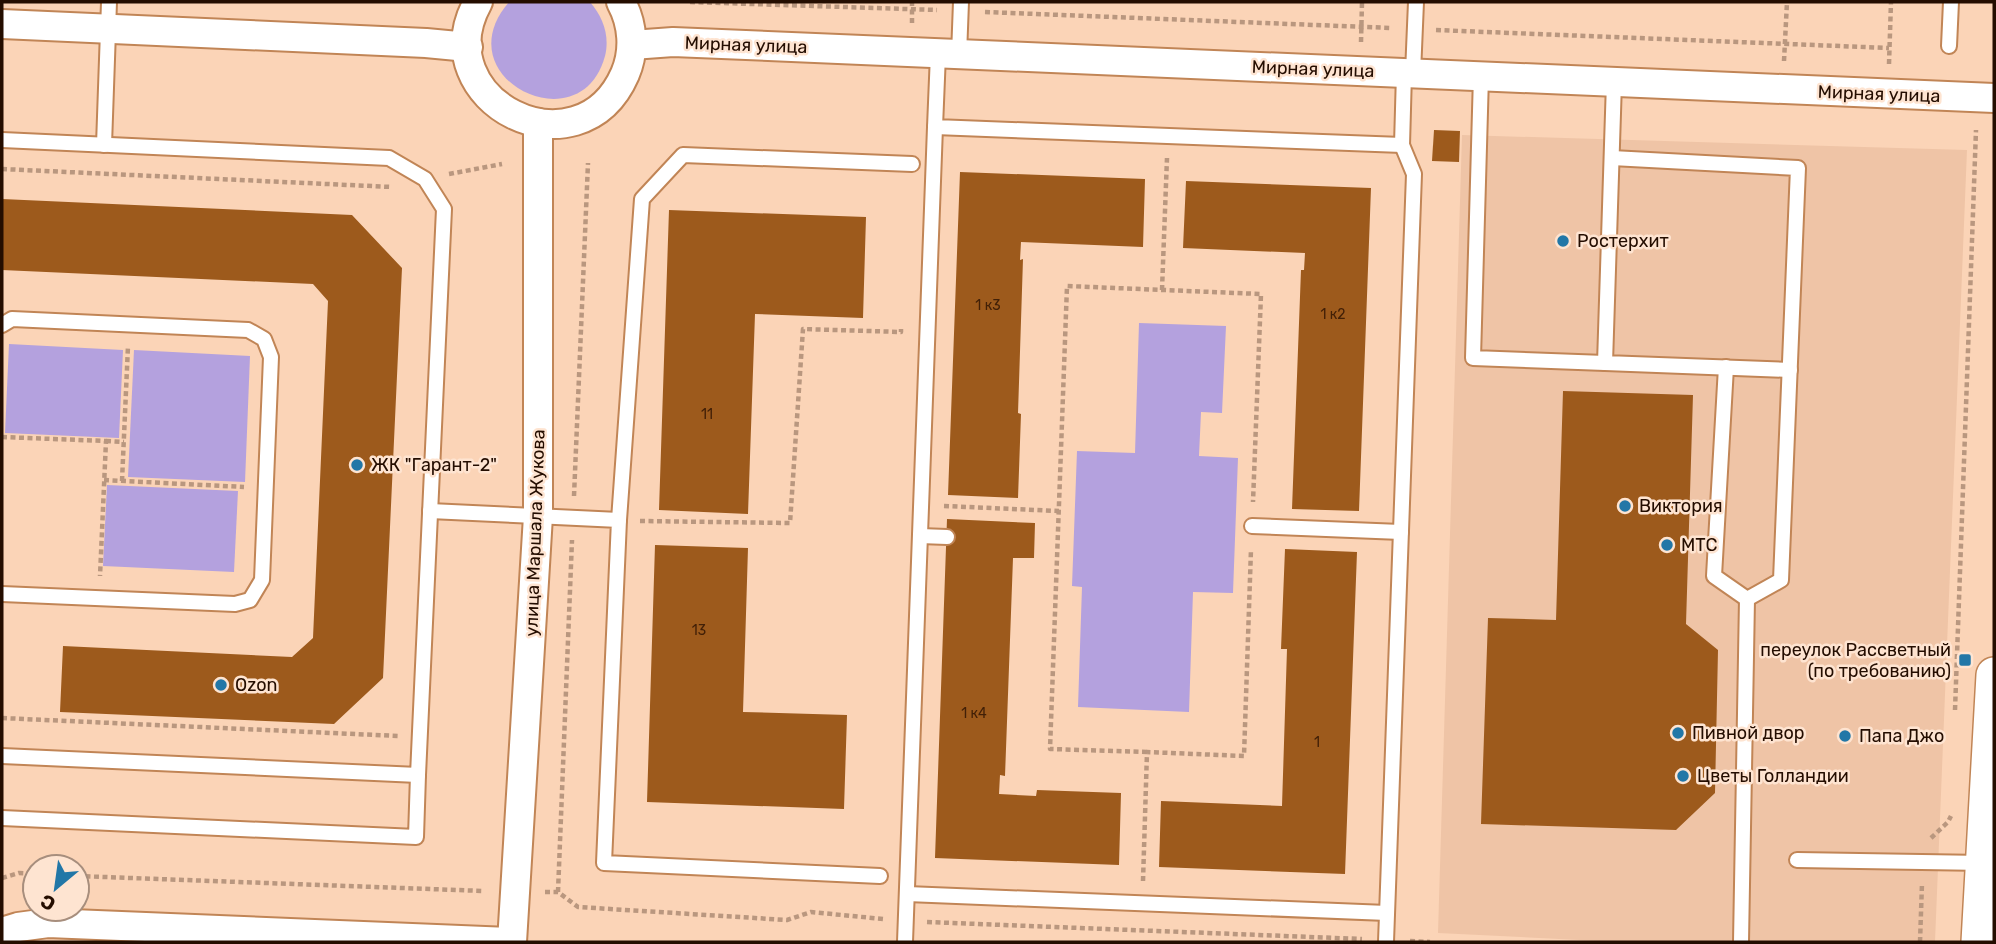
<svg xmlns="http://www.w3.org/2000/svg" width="1996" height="944" font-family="Rubik,sans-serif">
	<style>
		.built { fill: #efc4a6 }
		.green { fill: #b4a1de }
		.building { fill: #9d5a1c }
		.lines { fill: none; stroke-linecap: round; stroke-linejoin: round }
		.service-casing { stroke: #c18556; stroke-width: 18 }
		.minor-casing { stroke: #c18556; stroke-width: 32 }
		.tertiary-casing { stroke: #c18556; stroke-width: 38 }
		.path { stroke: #b9977f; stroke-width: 4.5; stroke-dasharray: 5 3.5; stroke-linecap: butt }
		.service { stroke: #fff; stroke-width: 14 }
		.minor { stroke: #fff; stroke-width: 28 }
		.tertiary { stroke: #fff; stroke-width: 35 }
		.poi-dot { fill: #2277a7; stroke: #fee4d1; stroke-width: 2.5 }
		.labels { text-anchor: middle; stroke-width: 5; stroke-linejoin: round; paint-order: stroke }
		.number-label { font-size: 14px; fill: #422007 }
		.street-label { font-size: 18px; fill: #240d00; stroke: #fee4d1 }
		.poi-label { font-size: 18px; fill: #240d00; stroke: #fee4d1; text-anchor: start }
	</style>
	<rect width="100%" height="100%" fill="#fbd4b7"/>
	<polygon class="built" points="1462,135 1967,150 1935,942 1620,942 1438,933"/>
	<g class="green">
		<path d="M509,2H590C603,17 610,36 605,56C581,146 443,78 509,2Z"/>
		<polygon points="1139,323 1226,326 1222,413 1201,412 1199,456 1238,458 1233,593 1193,592 1189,712 1078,707 1082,587 1072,586 1077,451 1135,453"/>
		<polygon points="9,344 123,350 119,438 5,433"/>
		<polygon points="134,350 250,356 245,482 128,477"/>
		<polygon points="107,485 238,491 234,572 103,566"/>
	</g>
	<g class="building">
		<polygon points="1434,130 1460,131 1459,162 1432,161"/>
		<polygon points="960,172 1145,179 1143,247 1021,242 1020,260 1023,259 1018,413 1021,414 1018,498 948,495"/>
		<polygon points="1186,181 1371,188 1359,511 1292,509 1301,270 1304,270 1305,253 1183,248"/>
		<polygon points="2,199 352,215 402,268 383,678 334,724 60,712 63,646 292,657 313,638 328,301 313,284 2,270"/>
		<polygon points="669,210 866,217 863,318 755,314 748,514 659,510"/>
		<polygon points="1563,391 1693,395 1686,624 1718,650 1715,793 1676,830 1481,824 1488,618 1556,620"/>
		<polygon points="947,519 1035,523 1034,558 1013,558 1005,776 1000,775 999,794 1036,796 1037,790 1121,793 1119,865 935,858"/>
		<polygon points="655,545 748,548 743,712 847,715 844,809 647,802"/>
		<polygon points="1285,549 1357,552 1345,874 1159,867 1161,801 1282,806 1287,649 1281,649"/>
	</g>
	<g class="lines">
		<g class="service-casing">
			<g id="service">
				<polyline points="1949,46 1951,2"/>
				<polyline points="938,54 935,127 1402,145"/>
				<polyline points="959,55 961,2"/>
				<polyline points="1413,73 1416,2"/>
				<polyline points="1481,76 1473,358 1605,363"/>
				<polyline points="1614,82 1605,363 1790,370"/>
				<polyline points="2,140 389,158 425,179 444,209 418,775 2,756"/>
				<polyline points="104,145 109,2"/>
				<polyline points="1612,158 1798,168 1781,580 1747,599"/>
				<polyline points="2,325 12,319 248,330 264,339 271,357 262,580 250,600 235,604 2,594"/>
				<polyline points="1726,367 1714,576 1747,599"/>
				<polyline points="430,511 619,520 604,863 880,876"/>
				<polyline points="619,520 642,199 683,155 912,164"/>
				<polyline points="1252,526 1401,532"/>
				<polyline points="920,536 947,537"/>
				<polyline points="2,818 416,837 418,775"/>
				<polyline points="1797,860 1984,863"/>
				<polyline points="907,894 1387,913"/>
				<polyline points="905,942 935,127"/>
				<polyline points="1386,942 1414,174 1402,145 1404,73"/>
				<polyline points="1741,942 1747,599"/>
			</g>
		</g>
		<g class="minor-casing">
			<g id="minor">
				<path d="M478,2C423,101 579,179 625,74C635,51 633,24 621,2"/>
				<polyline points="2,24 426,43 468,47"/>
				<polyline points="632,45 673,42 1994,98"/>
				<polyline points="2,932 18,927 48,923 512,942"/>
				<polyline points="512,942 538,516 538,123"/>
			</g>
		</g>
		<g class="tertiary-casing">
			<polyline id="tertiary" points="1979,942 1994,675"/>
		</g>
		<g class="path">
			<polyline points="690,2 937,10"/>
			<polyline points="985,12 1392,28"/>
			<polyline points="912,23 912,2"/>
			<polyline points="1436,30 1889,48"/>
			<polyline points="1361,42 1362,2"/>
			<polyline points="1784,61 1787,2"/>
			<polyline points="1889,64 1891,2"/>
			<polyline points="2,169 392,187"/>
			<polyline points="449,174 502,164"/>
			<polyline points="1162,290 1167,158"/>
			<polyline points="2,437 106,441 100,576"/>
			<polyline points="106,441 124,442"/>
			<polyline points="104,480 244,487"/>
			<polyline points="122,481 128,346"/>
			<polyline points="574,496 588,163"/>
			<polyline points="944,506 1059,511"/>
			<polyline points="640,521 790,523 803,329 901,332 901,329"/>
			<polyline points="1955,710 1976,130"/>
			<polyline points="2,718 398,736"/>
			<polyline points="1147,752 1050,749 1067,286 1261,294 1253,502"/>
			<polyline points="1931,838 1948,822 1951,816"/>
			<polyline points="77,876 484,891"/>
			<polyline points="2,878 19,873 35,874"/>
			<polyline points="1143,881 1147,752 1244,756 1251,549"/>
			<polyline points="545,892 558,892 578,907 787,920 811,912 883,919"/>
			<polyline points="558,892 572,540"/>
			<polyline points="927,922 1362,939"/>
			<polyline points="1410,941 1430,942"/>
			<polyline points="1920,942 1922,883"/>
		</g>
		<use href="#service" class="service"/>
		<use href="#minor" class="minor"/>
		<use href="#tertiary" class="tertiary"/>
	</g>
	<g class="poi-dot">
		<circle cx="1563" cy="241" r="7"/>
		<circle cx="357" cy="465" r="7"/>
		<circle cx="1625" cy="506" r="7"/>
		<circle cx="1667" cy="545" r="7"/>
		<rect x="1958" y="653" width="14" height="14" rx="3.5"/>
		<circle cx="221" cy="685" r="7"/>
		<circle cx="1678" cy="733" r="7"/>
		<circle cx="1845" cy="736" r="7"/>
		<circle cx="1683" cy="776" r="7"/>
	</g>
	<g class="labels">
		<g class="number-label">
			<text x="988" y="310">1 к3</text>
			<text x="1333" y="319">1 к2</text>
			<text x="707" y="419">11</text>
			<text x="699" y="635">13</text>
			<text x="974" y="718">1 к4</text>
			<text x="1317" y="747">1</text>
		</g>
		<g class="street-label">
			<text transform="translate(746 45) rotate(2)" y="6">Мирная улица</text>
			<text transform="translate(1313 69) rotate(2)" y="6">Мирная улица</text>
			<text transform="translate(1879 94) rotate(2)" y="6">Мирная улица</text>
			<text transform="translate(535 533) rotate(-88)" y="6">улица Маршала Жукова</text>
		</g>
		<g class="poi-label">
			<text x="1577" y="247">Ростерхит</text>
			<text x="371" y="471">ЖК "Гарант-2"</text>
			<text x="1639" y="512">Виктория</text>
			<text x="1681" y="551">MTC</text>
			<text x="1951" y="656" text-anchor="end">переулок Рассветный<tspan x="1951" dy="21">(по требованию)</tspan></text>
			<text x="235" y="691">Ozon</text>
			<text x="1692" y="739">Пивной двор</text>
			<text x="1859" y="742">Папа Джо</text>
			<text x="1697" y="782">Цветы Голландии</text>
		</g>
	</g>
	<rect width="1996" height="944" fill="none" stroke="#240d00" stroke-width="7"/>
	<g transform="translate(56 888) rotate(209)"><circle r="33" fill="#fee4d1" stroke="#a78e7d" stroke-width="2"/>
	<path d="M0-5L12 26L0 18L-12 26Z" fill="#2277a7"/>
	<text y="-10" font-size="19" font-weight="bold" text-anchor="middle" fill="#240d00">С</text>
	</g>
</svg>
